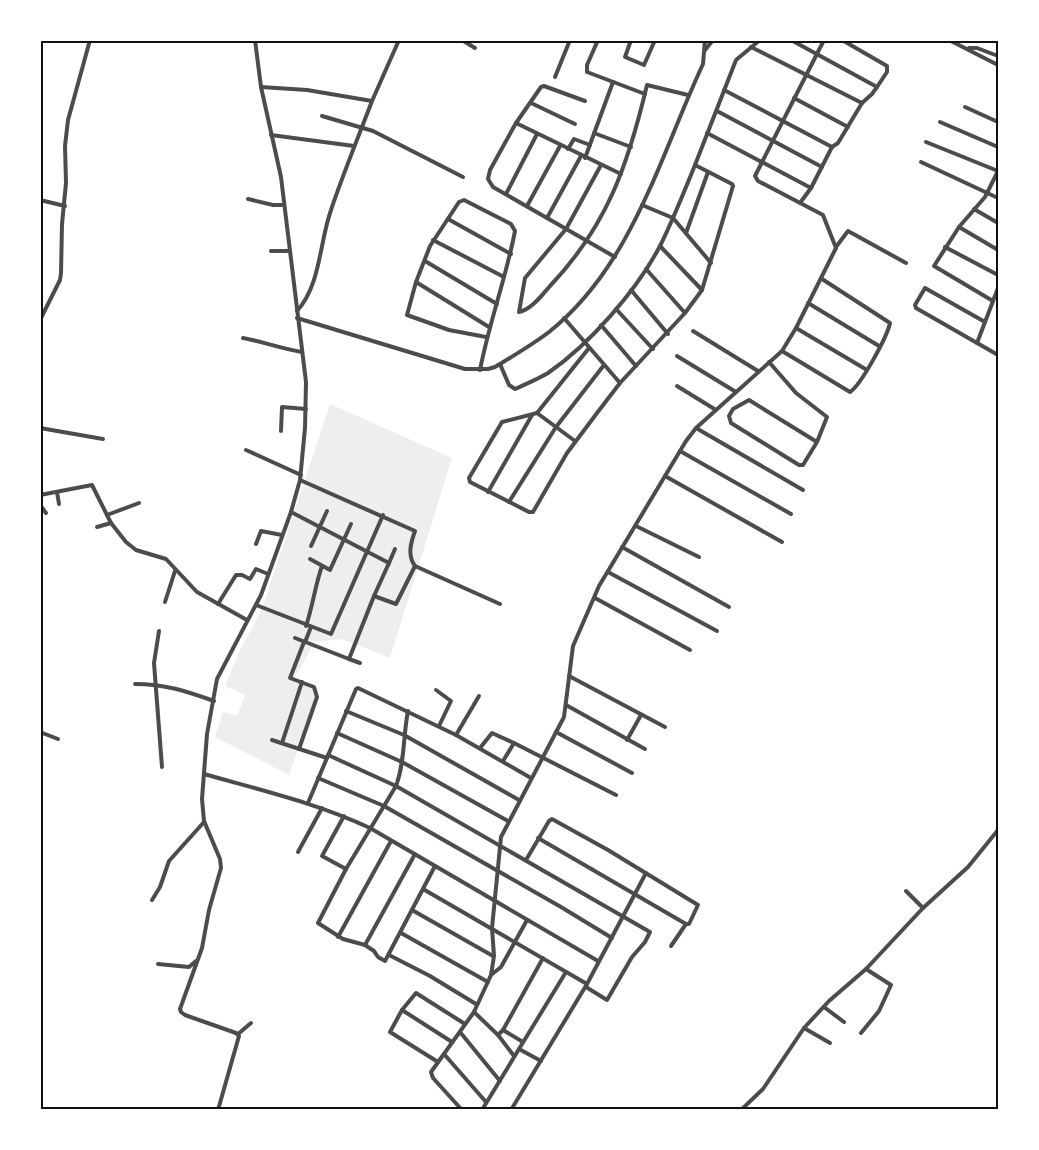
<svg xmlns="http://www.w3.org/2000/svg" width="1039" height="1150" font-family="'Open Sans',sans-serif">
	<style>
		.green { fill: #eee }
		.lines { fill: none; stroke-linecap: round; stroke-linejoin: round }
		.minor { stroke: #4c4c4c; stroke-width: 4 }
		.neatline { fill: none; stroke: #111; stroke-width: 2 }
	</style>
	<rect width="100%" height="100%" fill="#fff"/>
	<polygon class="green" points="330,404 452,458 390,658 342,639 315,642 294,679 319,692 289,775 215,737 223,712 237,716 245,695 225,686 239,652 262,609"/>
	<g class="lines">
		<g class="minor">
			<polyline points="462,40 475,48"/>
			<polyline points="598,40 587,65 587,72 645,94"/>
			<polyline points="631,40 625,57 644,65 655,40"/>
			<polyline points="791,40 877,87 887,72 887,66 842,40"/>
			<polyline points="949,40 998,65"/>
			<polyline points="751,47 862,103"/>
			<polyline points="969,48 977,48 998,56"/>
			<polyline points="705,50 713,40"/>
			<polyline points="555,77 570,40"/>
			<polyline points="261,87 307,90 372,101 399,40"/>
			<polyline points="724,90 832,147"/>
			<polyline points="794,98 848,127"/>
			<polyline points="585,101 544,86 541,87 516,123 490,170 488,179 493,187 615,257"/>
			<polyline points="531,103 575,124"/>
			<polyline points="965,107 998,122"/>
			<polyline points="717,111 822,167"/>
			<polyline points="322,116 373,131 463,177"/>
			<polyline points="940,122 998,147"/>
			<polyline points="516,123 621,174"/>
			<polyline points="594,133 631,147"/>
			<polyline points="707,133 811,188"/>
			<polyline points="271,135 354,146"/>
			<polyline points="926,142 998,171"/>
			<polyline points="568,149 574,139 590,145"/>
			<polyline points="585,158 613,82"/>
			<polyline points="921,162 998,198"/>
			<path d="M601,165L566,229L525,278L519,312C531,310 542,295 550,286C607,226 628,165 647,85L688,95"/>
			<polyline points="506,194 537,134"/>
			<polyline points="248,199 273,205 284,205"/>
			<polyline points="40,200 65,206"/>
			<polyline points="800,203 811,188 832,147 838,143 862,103 872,94 877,87"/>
			<polyline points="642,205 673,218 711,263"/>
			<polyline points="527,206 560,146"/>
			<polyline points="974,209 998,223"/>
			<polyline points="547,218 581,156"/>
			<polyline points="448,219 511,254"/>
			<polyline points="959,227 998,250"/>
			<polyline points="686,233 708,172"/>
			<polyline points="433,240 504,277"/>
			<polyline points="660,246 702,290"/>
			<polyline points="836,247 848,231 906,263"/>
			<polyline points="945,247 998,275"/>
			<polyline points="271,251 290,251"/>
			<polyline points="425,261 497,304"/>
			<polyline points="646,269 685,313"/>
			<polyline points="416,282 489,327"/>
			<polyline points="631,290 668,334"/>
			<polyline points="993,301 934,266 959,227 985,197 998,171"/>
			<polyline points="808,303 879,346"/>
			<polyline points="616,309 653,349"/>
			<path d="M297,311C321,284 319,244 331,210C343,174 358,138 372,101"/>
			<path d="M297,318L465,369H488L495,367C513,356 532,345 549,332C632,266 660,156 703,64L705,40"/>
			<polyline points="564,318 620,383"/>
			<polyline points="40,320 60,280 61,273 62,224 66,183 65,146 68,120 90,40"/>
			<polyline points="985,322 925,288 915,305 916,308 998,355"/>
			<polyline points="601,325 636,366"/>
			<polyline points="796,328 867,370"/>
			<polyline points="693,331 758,371"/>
			<path d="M243,338C264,342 282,349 302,352"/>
			<polyline points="977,343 998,288"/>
			<polyline points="589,348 537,413 502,422 469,478 470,482 529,512 533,512 567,453 597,413 620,383 685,313 702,290 733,186 732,184 695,165 736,60 760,40"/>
			<path d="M782,351L850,392C861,385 887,337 890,323L822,279"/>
			<polyline points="677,356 736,392"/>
			<polyline points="769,362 796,393 827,417 817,442 749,400 733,409 729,416 731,423 799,465 803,465 817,442"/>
			<path d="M500,364L509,385L515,389C526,384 538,379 548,373C590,344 637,290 660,246C673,220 684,192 695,165"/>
			<path d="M480,370C489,323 506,278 515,231L511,224L464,200L459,202L430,246L416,282L407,315L449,330L486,337"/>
			<polyline points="677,386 716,410"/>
			<polyline points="537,413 575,441"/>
			<polyline points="40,428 103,439"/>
			<polyline points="696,428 803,490"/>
			<polyline points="281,431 282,407 306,409"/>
			<polyline points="246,450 301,475"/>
			<polyline points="680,451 791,514"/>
			<polyline points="665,476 782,542"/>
			<path d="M300,480L415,531C411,542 407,555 415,566L500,604"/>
			<polyline points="57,492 59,504"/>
			<polyline points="488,492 532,415"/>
			<polyline points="40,495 92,485 111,523 126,542 136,550 166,559 197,592 247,620"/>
			<polyline points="509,502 556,427 604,365"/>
			<polyline points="40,505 46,513"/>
			<polyline points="291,512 389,563 395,549"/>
			<polyline points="107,515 139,503"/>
			<polyline points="636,526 699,557"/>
			<polyline points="97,527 111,523"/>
			<polyline points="256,544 261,531 282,535"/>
			<polyline points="311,546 327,511"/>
			<polyline points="622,547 729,607"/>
			<polyline points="310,559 330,570 351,524"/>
			<polyline points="608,572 717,631"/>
			<polyline points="374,596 396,604 415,566"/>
			<polyline points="595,598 690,650"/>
			<polyline points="165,602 175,571"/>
			<polyline points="218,604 236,575 242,575 250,579 256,569 268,574"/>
			<polyline points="256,605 331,634 383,515"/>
			<path d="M306,626C313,605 315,586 322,566"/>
			<polyline points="159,631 154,663 162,767"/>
			<polyline points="295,638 349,659"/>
			<polyline points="305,642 311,627"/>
			<polyline points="360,663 349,659 374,596 389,563"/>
			<polyline points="569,676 665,727"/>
			<path d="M135,684C165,684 186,691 214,701"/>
			<polyline points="436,690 451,701 439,726"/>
			<polyline points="566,705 645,749"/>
			<polyline points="346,711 404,735 519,800"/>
			<path d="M408,711C403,736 405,762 396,786L346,869L318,923L343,939L365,945L374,951L378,957L385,961L435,866"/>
			<polyline points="40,732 58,739"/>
			<polyline points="556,732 632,773"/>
			<polyline points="337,733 402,762 508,821"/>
			<polyline points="456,735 479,696"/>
			<polyline points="272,740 327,758"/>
			<polyline points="627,740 641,715"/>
			<polyline points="282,743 302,682"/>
			<polyline points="480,748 492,733 514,743"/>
			<polyline points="299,749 317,697 314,687 290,678 304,642"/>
			<polyline points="328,755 396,786 650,932 645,942 632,957 607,1000 586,987"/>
			<polyline points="503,761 514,743 616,795"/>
			<path d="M204,774C260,790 317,803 370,828L598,961"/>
			<polyline points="318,778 384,806 561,907 612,938"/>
			<polyline points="308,803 356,689 358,688 456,735 531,778"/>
			<polyline points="344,816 322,856 346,869"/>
			<polyline points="538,838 686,924"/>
			<polyline points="298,852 322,808"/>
			<polyline points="526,860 549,821 552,819 608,850 698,905 689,924 686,924 671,946"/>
			<polyline points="423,889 587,984"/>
			<polyline points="906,891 923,908"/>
			<polyline points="152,900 160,887 169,861 204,822"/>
			<polyline points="412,910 493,956"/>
			<polyline points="401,933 488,982"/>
			<polyline points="338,937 391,841"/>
			<polyline points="365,945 415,854"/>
			<polyline points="389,955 430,976 476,1004"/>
			<polyline points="158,964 189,967 196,961"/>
			<polyline points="491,975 501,967 527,920"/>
			<polyline points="824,1007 844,1022"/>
			<polyline points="402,1010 452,1042"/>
			<polyline points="474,1012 498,1035 503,1030 523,1042"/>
			<polyline points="804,1028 830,1043"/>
			<polyline points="503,1030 543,958"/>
			<polyline points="460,1032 500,1081"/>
			<polyline points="861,1033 879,1011 891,985 866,969"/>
			<polyline points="238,1034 251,1023"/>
			<polyline points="498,1035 514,1056"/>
			<polyline points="519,1049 566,972"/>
			<polyline points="444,1054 486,1102"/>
			<polyline points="438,1062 390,1032 402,1010 416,993 465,1024"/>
			<polyline points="218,1110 239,1036 236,1033 185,1015 181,1012 180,1009 202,948 209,910 221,868 220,859 204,821 202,799 207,734 217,679 261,595 291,512 300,480 305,428 306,382 281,177 261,87 255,40"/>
			<polyline points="462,1110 433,1078 431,1072 474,1012 491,975 494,956 492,928 501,837 564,717 573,646 599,586 686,441 696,428 782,351 796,328 836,248 823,215 758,181 755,176 824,40"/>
			<polyline points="482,1110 519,1049 541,1061"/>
			<polyline points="511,1110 587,984 646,873"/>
			<polyline points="741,1110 763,1089 804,1028 829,1001 866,969 923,908 968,867 998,830"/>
		</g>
	</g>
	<rect width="1039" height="1150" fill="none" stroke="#ffffff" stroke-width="84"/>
	<rect x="42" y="42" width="955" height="1066" class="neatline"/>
</svg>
